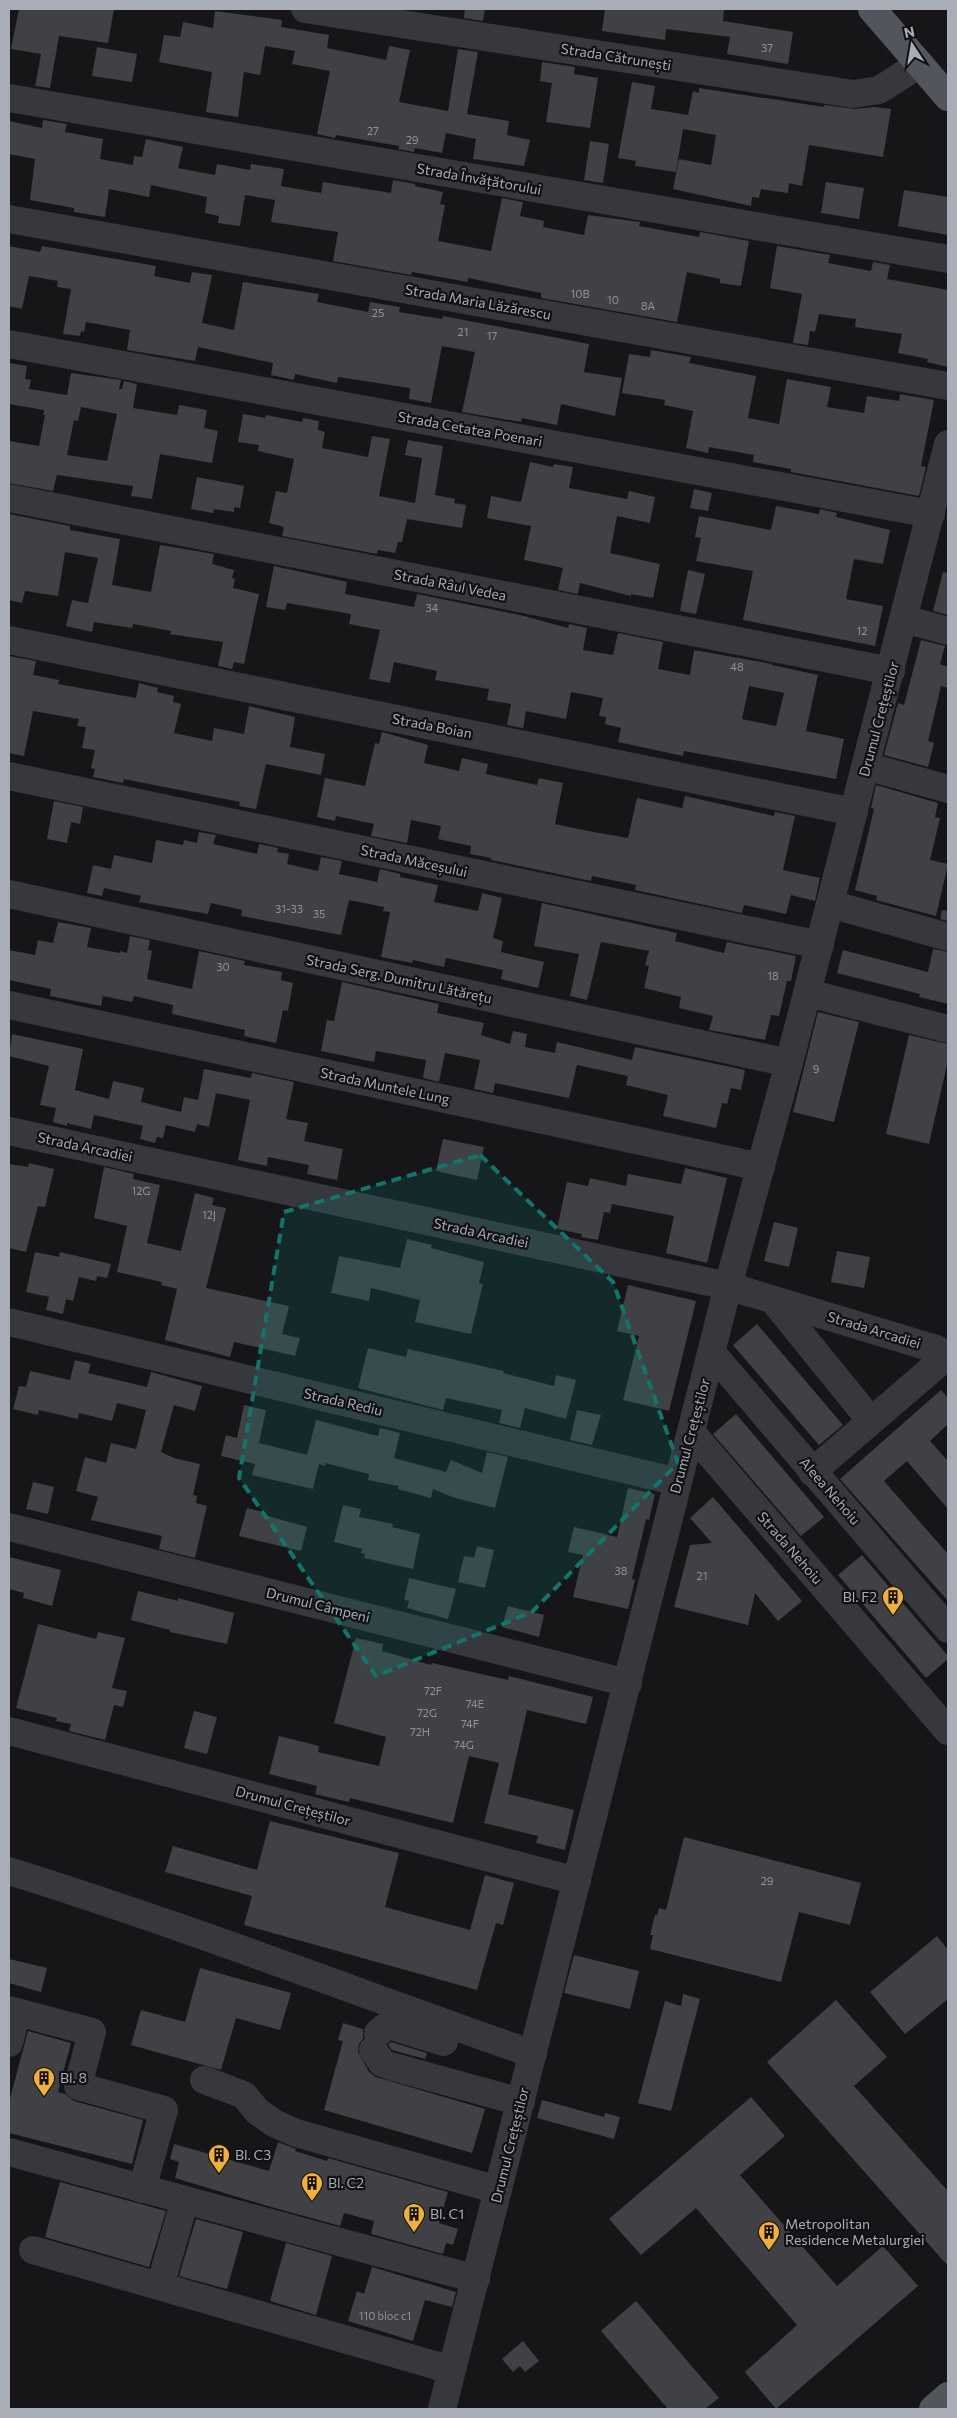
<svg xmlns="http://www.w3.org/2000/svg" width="957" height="2418" font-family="Commissioner,sans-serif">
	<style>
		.building { fill: #404145; fill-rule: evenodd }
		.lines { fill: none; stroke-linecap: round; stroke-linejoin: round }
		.minor { stroke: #37383d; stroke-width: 28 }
		.major { stroke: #53555c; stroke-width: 28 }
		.marked { fill: #0f766e; fill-opacity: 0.2; stroke: #0f766e; stroke-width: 4; stroke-dasharray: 10 6; stroke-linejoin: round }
		.labels { text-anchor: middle; stroke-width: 4.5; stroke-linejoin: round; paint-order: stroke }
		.number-label { font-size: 11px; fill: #8e929b }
		.street-label { font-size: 14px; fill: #a8adb8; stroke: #111113 }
		.poi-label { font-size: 14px; fill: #a8adb8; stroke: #111113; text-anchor: start }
	</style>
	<rect width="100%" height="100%" fill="#161618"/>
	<g class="building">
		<polygon points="19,9 114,9 108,43 59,36 50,88 35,86 41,54 11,49"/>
		<polygon points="465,9 485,9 483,21 464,18"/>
		<polygon points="605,9 724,9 723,21 793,32 788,64 727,54 730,37 666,29 665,40 602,31"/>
		<polygon points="215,11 282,20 281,27 329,35 327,48 386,60 389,46 410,50 399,102 448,111 458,49 478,52 467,114 509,121 507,135 530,140 524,166 473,159 476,139 446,133 442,153 415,148 414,152 398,149 399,146 336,135 335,138 317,134 330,71 292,64 295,51 265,46 260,75 244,72 238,117 206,112 212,72 159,62 164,35 180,37 183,22 213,28"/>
		<polygon points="97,47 137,54 132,82 92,76"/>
		<polygon points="542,62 575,67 574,74 598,78 590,128 546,122 552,83 540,81"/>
		<polygon points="632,82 655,86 651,109 688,115 693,91 699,93 699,88 824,107 824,105 855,109 874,107 891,109 883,157 809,145 802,186 789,183 788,193 761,189 759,198 752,197 751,206 673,189 679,159 711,165 716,135 683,129 676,172 635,166 636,161 618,158"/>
		<polygon points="43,120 67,124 65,132 103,139 100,159 133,165 134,156 142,157 146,139 183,147 178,168 215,175 217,164 250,170 251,164 284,169 281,186 321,193 323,182 391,193 393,180 415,184 415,186 443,192 440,204 445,205 438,241 491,251 502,198 523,202 520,216 544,221 543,227 584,235 588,215 640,222 639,226 699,237 700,232 749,241 741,286 720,283 720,279 687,272 677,322 541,298 541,293 468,278 468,282 412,272 411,275 333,261 338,232 271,222 275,200 245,195 240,226 218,223 219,216 205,213 207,197 151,185 149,197 109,189 105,217 74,212 74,208 30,200 35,159 9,154 9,121 42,128"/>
		<polygon points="590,141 609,144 603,183 584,180"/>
		<polygon points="826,182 864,188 859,219 821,213"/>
		<polygon points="904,190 948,197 948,235 898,226"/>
		<polygon points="9,246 40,252 42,246 156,266 154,276 190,283 192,272 212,275 202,323 234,330 243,282 319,294 317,302 368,312 370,302 400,307 399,312 442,319 443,316 589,344 584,372 622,378 615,416 561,404 557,425 522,418 521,422 462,412 475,352 442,346 431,403 409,399 410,388 338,377 337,383 295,374 294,380 271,375 273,363 198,347 195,361 127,350 130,330 86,322 84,332 81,331 80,336 63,334 71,289 57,287 58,281 29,276 22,309 9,306"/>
		<polygon points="777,246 830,255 828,263 871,271 873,262 890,265 887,279 948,290 948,367 927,362 928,359 898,353 902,334 855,327 856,319 819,314 815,332 810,331 808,345 793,343 802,294 770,288"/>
		<polygon points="651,350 691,357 689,363 756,376 748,418 779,424 787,379 831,387 827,407 864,413 867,396 899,401 900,394 934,400 921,466 926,467 919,496 791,472 791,469 753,462 754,455 709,447 708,453 686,448 693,411 664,405 665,400 622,393 629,354 650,357"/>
		<path d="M9,363L27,366L25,379L31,380L29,389L67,395L71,373L121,380L119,389H122L124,381L137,384L133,408L177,415L179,405L207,410L204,428L218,431L212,463L160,454L152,499L131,496L133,486L57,475L53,491L9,483V441L39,446L45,415H43L44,410L9,404ZM81,407L117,414L107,461L67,455L74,420L78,421Z"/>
		<polygon points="243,414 265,418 266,415 302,422 303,418 319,421 318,430 325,432 322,448 368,457 372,436 390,439 379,496 415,503 422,458 405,455 408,440 443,446 435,495 455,499 454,503 466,505 462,528 407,519 402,542 398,542 395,553 378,550 377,554 282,536 284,527 269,523 276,491 287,493 294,459 258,451 259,445 238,442"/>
		<polygon points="530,462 553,467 554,464 573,467 569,488 627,499 629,491 655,497 650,523 617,516 610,553 660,564 653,598 631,594 631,596 580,583 578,594 558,590 563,568 524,560 531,526 487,518 491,496 521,502"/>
		<polygon points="197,477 244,486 240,508 234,507 234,512 214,509 213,513 191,509"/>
		<polygon points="694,489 712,493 708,511 690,508"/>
		<polygon points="776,506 819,514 820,509 837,513 836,517 890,530 883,564 854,559 846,599 883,606 875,646 743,620 753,571 696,561 701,538 695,537 699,516 771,530"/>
		<polygon points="9,514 70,526 70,530 120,539 112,585 151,592 160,545 214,554 212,564 234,570 232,578 235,579 233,588 259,594 244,664 234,662 232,669 218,666 223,642 170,634 171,631 133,624 132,628 94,622 92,632 66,626 72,600 88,603 98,558 65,552 58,596 25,591 22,603 9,600"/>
		<path d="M274,566L347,582L345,594L382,601L414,607L417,594L524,616L568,628L569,624L587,628L583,650L613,655L618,633L663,642L658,669L690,675L694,650L772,664V665L818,675L806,731L844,739L836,779L684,751L683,756L618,742L621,728L605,724L606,717L599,716L603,698L571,692L566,719L526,711L523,728L507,725L511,704L487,700L489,689L435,680L437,671L394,662L390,683L369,679L380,630L349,624L351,614L287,603L285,610L266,607ZM749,686L784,693L776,726L742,719Z"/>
		<polygon points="688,570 705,574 696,614 680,611"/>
		<polygon points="943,572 948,573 948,615 933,611"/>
		<polygon points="921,640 945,646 940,664 948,667 948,688 941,686 928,741 934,743 928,767 884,755 898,703 904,705"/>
		<polygon points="9,656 36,661 33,675 59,680 58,684 136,698 139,683 158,688 157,692 174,696 173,702 181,704 174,733 212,741 214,728 244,734 249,706 295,717 290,747 325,754 321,775 266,764 256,809 239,806 240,802 124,779 123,783 93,777 95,769 91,768 95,750 82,748 86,727 77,726 79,719 33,711 24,756 9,753"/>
		<polygon points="382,732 428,745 424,763 459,771 462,758 488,764 486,774 537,785 539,778 563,783 555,824 588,831 628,838 637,798 682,808 685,796 774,816 775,812 795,816 783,870 820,878 815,901 791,895 786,914 744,905 742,913 635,890 636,885 592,876 591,881 491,860 491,858 470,854 471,846 438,839 441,826 411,820 407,843 371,836 374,824 336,816 335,821 317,817 325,778 365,786 375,743 379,744"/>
		<polygon points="876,785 938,803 935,817 940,818 930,860 948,864 936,916 876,900 877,896 855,890 874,809 871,808"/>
		<polygon points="54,801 83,807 80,824 71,822 67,843 47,839"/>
		<polygon points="199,832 216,835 213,844 257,854 259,844 278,848 277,852 289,854 287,864 318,871 321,857 342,861 339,874 377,882 380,869 400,874 400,877 438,885 434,902 478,911 482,893 502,898 493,938 503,941 501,952 544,962 538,988 501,979 503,970 446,958 444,967 413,960 412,963 381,957 390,912 383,911 384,907 349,900 341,935 241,916 242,910 211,903 208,914 139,902 141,896 104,888 102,896 87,893 93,865 111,869 114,855 152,863 156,840 183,845 184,840 197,843"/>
		<polygon points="542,903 677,933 675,941 724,953 727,942 796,956 791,981 787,981 779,1016 771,1015 765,1040 709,1030 713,1016 679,1008 681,997 644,988 649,966 645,965 649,951 601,942 587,1000 570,996 579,954 534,946"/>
		<polygon points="942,910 948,911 948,921 940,919"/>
		<polygon points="58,922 91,928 87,947 120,953 120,951 127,953 130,936 150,940 148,950 152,951 147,979 192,989 199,951 245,961 244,965 282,972 281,980 293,983 288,1011 283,1010 276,1043 244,1036 245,1030 172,1014 173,1005 134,996 132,1002 103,996 101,1006 50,996 51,989 9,980 9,950 35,955 38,940 53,943"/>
		<polygon points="933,949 948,952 948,1004 919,997 920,994 837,973 843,950 928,972"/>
		<polygon points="342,982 439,1004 437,1013 484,1023 481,1035 510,1044 513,1031 527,1034 525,1047 555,1053 557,1042 632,1060 635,1047 745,1070 741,1090 731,1088 727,1104 722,1103 716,1128 663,1116 668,1095 626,1085 628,1076 577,1065 569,1098 495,1083 493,1093 474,1089 480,1060 445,1053 439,1082 423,1078 426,1060 376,1051 374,1062 321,1051 327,1020 334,1021"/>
		<polygon points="818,1012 859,1022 834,1122 793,1112"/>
		<polygon points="12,1034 83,1049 75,1090 109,1099 113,1081 144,1088 141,1102 181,1112 184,1097 198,1100 204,1069 251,1078 252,1073 294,1082 286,1119 308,1123 304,1141 343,1149 337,1180 307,1174 309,1165 268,1157 267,1166 238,1160 250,1100 216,1093 209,1127 197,1124 195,1132 166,1125 163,1138 157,1137 155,1143 140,1139 143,1126 94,1115 91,1129 67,1123 67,1126 53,1122 56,1108 40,1105 49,1066 9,1056"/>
		<polygon points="909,1035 948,1044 948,1060 929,1144 886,1134"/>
		<polygon points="443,1139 484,1147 477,1180 436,1171"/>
		<polygon points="29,1163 54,1169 45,1207 38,1206 26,1252 9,1248 9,1164 28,1167"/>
		<polygon points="104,1167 134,1174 133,1179 160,1185 147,1243 181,1251 195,1193 214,1198 212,1205 226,1208 206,1288 289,1306 282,1334 300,1338 295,1356 234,1342 230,1357 165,1340 177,1289 161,1285 162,1282 117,1272 127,1226 94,1218"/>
		<polygon points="685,1168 727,1178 707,1263 666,1253 674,1216 612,1204 610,1213 604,1212 598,1240 581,1237 582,1234 557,1229 567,1182 588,1186 590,1178 626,1186 628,1174 681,1184"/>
		<polygon points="774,1222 798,1228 789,1267 764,1261"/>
		<polygon points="407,1239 432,1245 431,1248 484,1262 479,1283 483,1284 471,1334 415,1322 420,1300 371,1288 369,1301 331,1293 339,1256 400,1268"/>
		<polygon points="837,1251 870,1257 864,1288 831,1282"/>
		<polygon points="35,1252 59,1257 60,1252 111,1264 107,1278 97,1276 96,1281 79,1277 73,1301 66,1299 63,1314 46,1310 49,1297 26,1292"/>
		<polygon points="628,1285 696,1301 669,1411 623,1400 639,1336 617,1331"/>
		<polygon points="757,1324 843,1425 819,1445 733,1345"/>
		<polygon points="368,1348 406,1357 408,1349 504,1371 503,1373 554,1386 556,1375 576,1380 566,1419 525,1408 520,1428 499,1423 502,1410 446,1398 443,1410 358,1388"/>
		<polygon points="75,1360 91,1364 88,1373 147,1387 151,1372 202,1386 195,1411 174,1405 161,1452 174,1458 200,1464 193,1495 197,1496 196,1503 207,1506 195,1558 159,1549 162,1536 91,1520 98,1497 76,1491 85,1457 106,1463 111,1443 136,1449 146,1410 117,1403 112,1421 79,1413 78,1419 39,1410 38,1415 13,1409 19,1386 26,1387 30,1371 70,1380"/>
		<polygon points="941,1390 948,1398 948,1424 930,1441 948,1461 948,1509 907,1461 884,1481 948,1554 948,1601 840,1479"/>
		<polygon points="244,1405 266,1410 259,1443 307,1455 316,1420 378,1436 380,1428 400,1433 394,1458 446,1472 451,1460 482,1473 487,1452 508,1457 495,1508 455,1498 433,1489 431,1498 398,1489 398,1486 368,1480 369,1474 325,1463 325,1466 319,1464 313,1489 252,1475 255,1464 221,1456 226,1435 237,1438"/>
		<polygon points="577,1410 601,1415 592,1445 570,1440"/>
		<polygon points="736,1414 824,1517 801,1536 713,1434"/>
		<polygon points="33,1482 54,1487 48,1514 26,1509"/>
		<polygon points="628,1488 655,1494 649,1520 646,1519 632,1579 635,1580 628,1609 573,1597 583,1555 568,1552 574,1527 617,1537"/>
		<polygon points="713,1497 802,1601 778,1621 755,1593 748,1625 674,1607 690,1545 712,1543 690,1518"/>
		<polygon points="343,1505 361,1509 359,1517 393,1524 392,1527 420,1534 413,1569 364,1558 365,1554 361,1553 362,1549 334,1542"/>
		<polygon points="247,1508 262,1512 261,1514 307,1527 301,1551 239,1536"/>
		<polygon points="477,1546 494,1550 485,1588 458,1582 464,1556 474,1558"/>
		<polygon points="862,1555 948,1656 948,1659 926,1678 838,1575"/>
		<polygon points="9,1557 61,1570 52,1606 23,1598 24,1593 9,1589"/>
		<polygon points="409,1578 456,1589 448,1619 407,1608 409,1601 404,1600"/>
		<polygon points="138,1591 178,1601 178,1598 234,1613 227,1644 170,1632 170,1630 131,1620"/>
		<polygon points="508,1606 544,1615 539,1637 502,1627"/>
		<polygon points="38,1624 96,1639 98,1632 125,1638 112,1688 127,1691 123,1707 114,1705 105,1740 69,1731 71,1724 56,1721 57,1718 16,1708"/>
		<polygon points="356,1638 383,1644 382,1651 431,1665 432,1663 508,1680 509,1676 593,1697 586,1724 527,1710 508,1794 574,1810 565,1850 536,1843 538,1836 484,1823 499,1763 469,1756 453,1823 350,1798 349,1802 315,1794 317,1786 269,1774 279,1736 319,1746 318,1752 379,1766 386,1737 334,1723"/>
		<polygon points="194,1711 217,1717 207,1754 184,1748"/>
		<polygon points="270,1821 399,1853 385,1907 470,1930 485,1875 514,1883 503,1925 496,1923 477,1990 244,1925 252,1896 165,1872 173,1846 257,1870"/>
		<polygon points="684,1837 861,1883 850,1925 799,1912 781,1982 650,1949 653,1935 650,1935 655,1915 657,1915 659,1908 666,1910"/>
		<polygon points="937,1936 948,1950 948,1999 905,2034 870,1992"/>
		<polygon points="574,1955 639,1971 630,2009 564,1993"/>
		<polygon points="9,1959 47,1968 41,1992 9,1983"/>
		<polygon points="200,1968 291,1993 280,2030 236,2018 221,2070 131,2045 141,2010 185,2022"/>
		<polygon points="683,1994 700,1999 671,2111 638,2103 665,2001 681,2006"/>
		<polygon points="836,2000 887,2057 854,2086 948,2191 948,2266 767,2062"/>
		<polygon points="343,2023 363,2029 363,2038 359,2044 358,2052 369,2072 376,2077 485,2109 472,2153 324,2110 343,2041 338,2040"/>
		<polygon points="28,2031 71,2043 58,2092 65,2094 74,2101 143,2120 132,2164 9,2133 9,2102"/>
		<polygon points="391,2042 427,2053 425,2059 392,2050 388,2045"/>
		<polygon points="751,2097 785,2136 740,2175 837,2286 883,2246 918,2286 776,2409 745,2372 797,2325 696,2208 641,2255 609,2219"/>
		<polygon points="542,2100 604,2117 605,2113 620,2117 614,2139 537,2118"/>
		<polygon points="278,2142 296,2149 295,2151 327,2161 328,2158 448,2192 439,2223 458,2229 453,2245 446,2243 443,2254 371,2234 374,2221 344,2213 340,2226 268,2206 175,2178 179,2162 170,2159 174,2144 269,2171"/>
		<polygon points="60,2182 166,2211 149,2267 45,2237"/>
		<polygon points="196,2219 243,2232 227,2289 179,2276"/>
		<polygon points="286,2243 332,2256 316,2315 270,2301"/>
		<polygon points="372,2267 456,2292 452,2307 425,2300 413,2341 348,2321 357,2291 364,2294"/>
		<polygon points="636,2301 719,2398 705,2409 668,2409 601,2331"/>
		<polygon points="523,2341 539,2361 525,2372 520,2366 513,2372 502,2359"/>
	</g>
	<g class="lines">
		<g class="minor">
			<polyline points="305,9 853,94 879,90 920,64"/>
			<polyline points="9,98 948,259"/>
			<polyline points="9,219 948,386"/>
			<polyline points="9,344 931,514"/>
			<polyline points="9,498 891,671"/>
			<polyline points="904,619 948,631"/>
			<polyline points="9,640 854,812"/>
			<polyline points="866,766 948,789"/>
			<polyline points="9,776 820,945"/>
			<polyline points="9,894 789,1063"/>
			<polyline points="830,904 948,937"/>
			<polyline points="808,993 948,1029"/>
			<polyline points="9,1005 761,1167"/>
			<polyline points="9,1131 728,1286 936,1349 948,1355 812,1472"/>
			<polyline points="773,1300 871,1421"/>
			<polyline points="9,1322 678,1482"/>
			<polyline points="712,1353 948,1629"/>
			<polyline points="691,1432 948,1731"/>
			<polyline points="9,1527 628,1683"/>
			<polyline points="9,1731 577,1881"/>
			<path d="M9,1871C186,1926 358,1993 533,2054"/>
			<polyline points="9,2010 17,2012 9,2043"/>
			<polyline points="17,2012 92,2032 78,2086 164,2110 142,2189"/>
			<polyline points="378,2033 385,2027 392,2026 444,2042"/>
			<polyline points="373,2050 382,2063 390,2066 521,2102"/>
			<polyline points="204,2080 244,2095 257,2111 274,2123 296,2133 498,2190"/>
			<polyline points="9,2152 476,2279"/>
			<polyline points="33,2250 452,2370"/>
			<polyline points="160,2286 185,2200"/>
			<polyline points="442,2409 728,1286 789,1063 948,444"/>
		</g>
		<g class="major">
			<polyline points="872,9 948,97"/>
			<polyline points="933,2409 948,2396"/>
		</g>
	</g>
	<path class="marked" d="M480,1155L613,1282L678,1463L532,1612L376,1676L239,1478L284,1212Z"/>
	<defs>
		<g id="building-pin" transform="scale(1.125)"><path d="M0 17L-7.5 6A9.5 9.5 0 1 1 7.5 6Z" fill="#f2b134" stroke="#111113"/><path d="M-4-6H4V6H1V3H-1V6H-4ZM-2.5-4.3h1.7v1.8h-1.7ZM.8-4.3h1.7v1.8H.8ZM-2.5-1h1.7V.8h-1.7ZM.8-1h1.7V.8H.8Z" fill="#111"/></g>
	</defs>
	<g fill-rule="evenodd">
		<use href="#building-pin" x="893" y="1597"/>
		<use href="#building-pin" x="44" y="2078"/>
		<use href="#building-pin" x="219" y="2155"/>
		<use href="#building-pin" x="312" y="2183"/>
		<use href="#building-pin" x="414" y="2214"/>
		<use href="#building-pin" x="769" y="2232"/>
	</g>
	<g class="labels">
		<g class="number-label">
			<text x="767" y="52">37</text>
			<text x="373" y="135">27</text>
			<text x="412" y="144">29</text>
			<text x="580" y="298">10B</text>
			<text x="613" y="304">10</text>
			<text x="648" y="310">8A</text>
			<text x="378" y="317">25</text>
			<text x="463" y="336">21</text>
			<text x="492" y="340">17</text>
			<text x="432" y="612">34</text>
			<text x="862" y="635">12</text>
			<text x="737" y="671">48</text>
			<text x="289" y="913">31-33</text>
			<text x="319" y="918">35</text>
			<text x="223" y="971">30</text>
			<text x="773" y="980">18</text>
			<text x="816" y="1073">9</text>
			<text x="141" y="1195">12G</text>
			<text x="209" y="1219">12J</text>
			<text x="621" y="1575">38</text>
			<text x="702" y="1580">21</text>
			<text x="433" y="1695">72F</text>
			<text x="475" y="1708">74E</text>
			<text x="427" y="1717">72G</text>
			<text x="470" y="1728">74F</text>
			<text x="420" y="1736">72H</text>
			<text x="464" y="1749">74G</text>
			<text x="767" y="1885">29</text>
			<text x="385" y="2320">110 bloc c1</text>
		</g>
		<g class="street-label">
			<text transform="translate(616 57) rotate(9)" y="5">Strada Cătrunești</text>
			<text transform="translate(479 179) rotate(10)" y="5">Strada Învățătorului</text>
			<text transform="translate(478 302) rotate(10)" y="5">Strada Maria Lăzărescu</text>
			<text transform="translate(470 429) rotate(10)" y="5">Strada Cetatea Poenari</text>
			<text transform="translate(450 585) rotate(11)" y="5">Strada Râul Vedea</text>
			<text transform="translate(879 719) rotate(-75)" y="5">Drumul Crețeștilor</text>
			<text transform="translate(432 726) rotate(11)" y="5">Strada Boian</text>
			<text transform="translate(414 861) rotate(12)" y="5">Strada Măceșului</text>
			<text transform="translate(399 979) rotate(12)" y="5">Strada Serg. Dumitru Lătărețu</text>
			<text transform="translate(385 1086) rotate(12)" y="5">Strada Muntele Lung</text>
			<text transform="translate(85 1147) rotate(12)" y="5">Strada Arcadiei</text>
			<text transform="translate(481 1233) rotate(12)" y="5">Strada Arcadiei</text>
			<text transform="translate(874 1330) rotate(17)" y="5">Strada Arcadiei</text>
			<text transform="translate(343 1402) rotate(13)" y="5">Strada Rediu</text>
			<text transform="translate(690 1436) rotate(-75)" y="5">Drumul Crețeștilor</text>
			<text transform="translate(830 1491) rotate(49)" y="5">Aleea Nehoiu</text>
			<text transform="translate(790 1548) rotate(49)" y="5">Strada Nehoiu</text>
			<text transform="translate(318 1605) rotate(14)" y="5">Drumul Câmpeni</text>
			<text transform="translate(293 1806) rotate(15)" y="5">Drumul Crețeștilor</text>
			<text transform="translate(510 2145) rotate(-76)" y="5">Drumul Crețeștilor</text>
		</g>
		<g class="poi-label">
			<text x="877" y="1602" text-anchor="end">Bl. F2</text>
			<text x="60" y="2083">Bl. 8</text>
			<text x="235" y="2160">Bl. C3</text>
			<text x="328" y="2188">Bl. C2</text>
			<text x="430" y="2219">Bl. C1</text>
			<text x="785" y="2229">Metropolitan<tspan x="785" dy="16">Residence Metalurgiei</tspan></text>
		</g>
	</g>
	<rect width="957" height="2418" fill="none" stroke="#a8adb8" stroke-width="20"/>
	<g transform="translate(912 45) rotate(348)" stroke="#111113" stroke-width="4" paint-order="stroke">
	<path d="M0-4L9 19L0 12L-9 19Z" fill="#a8adb8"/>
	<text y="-8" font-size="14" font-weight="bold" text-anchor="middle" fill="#a8adb8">N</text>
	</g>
</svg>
